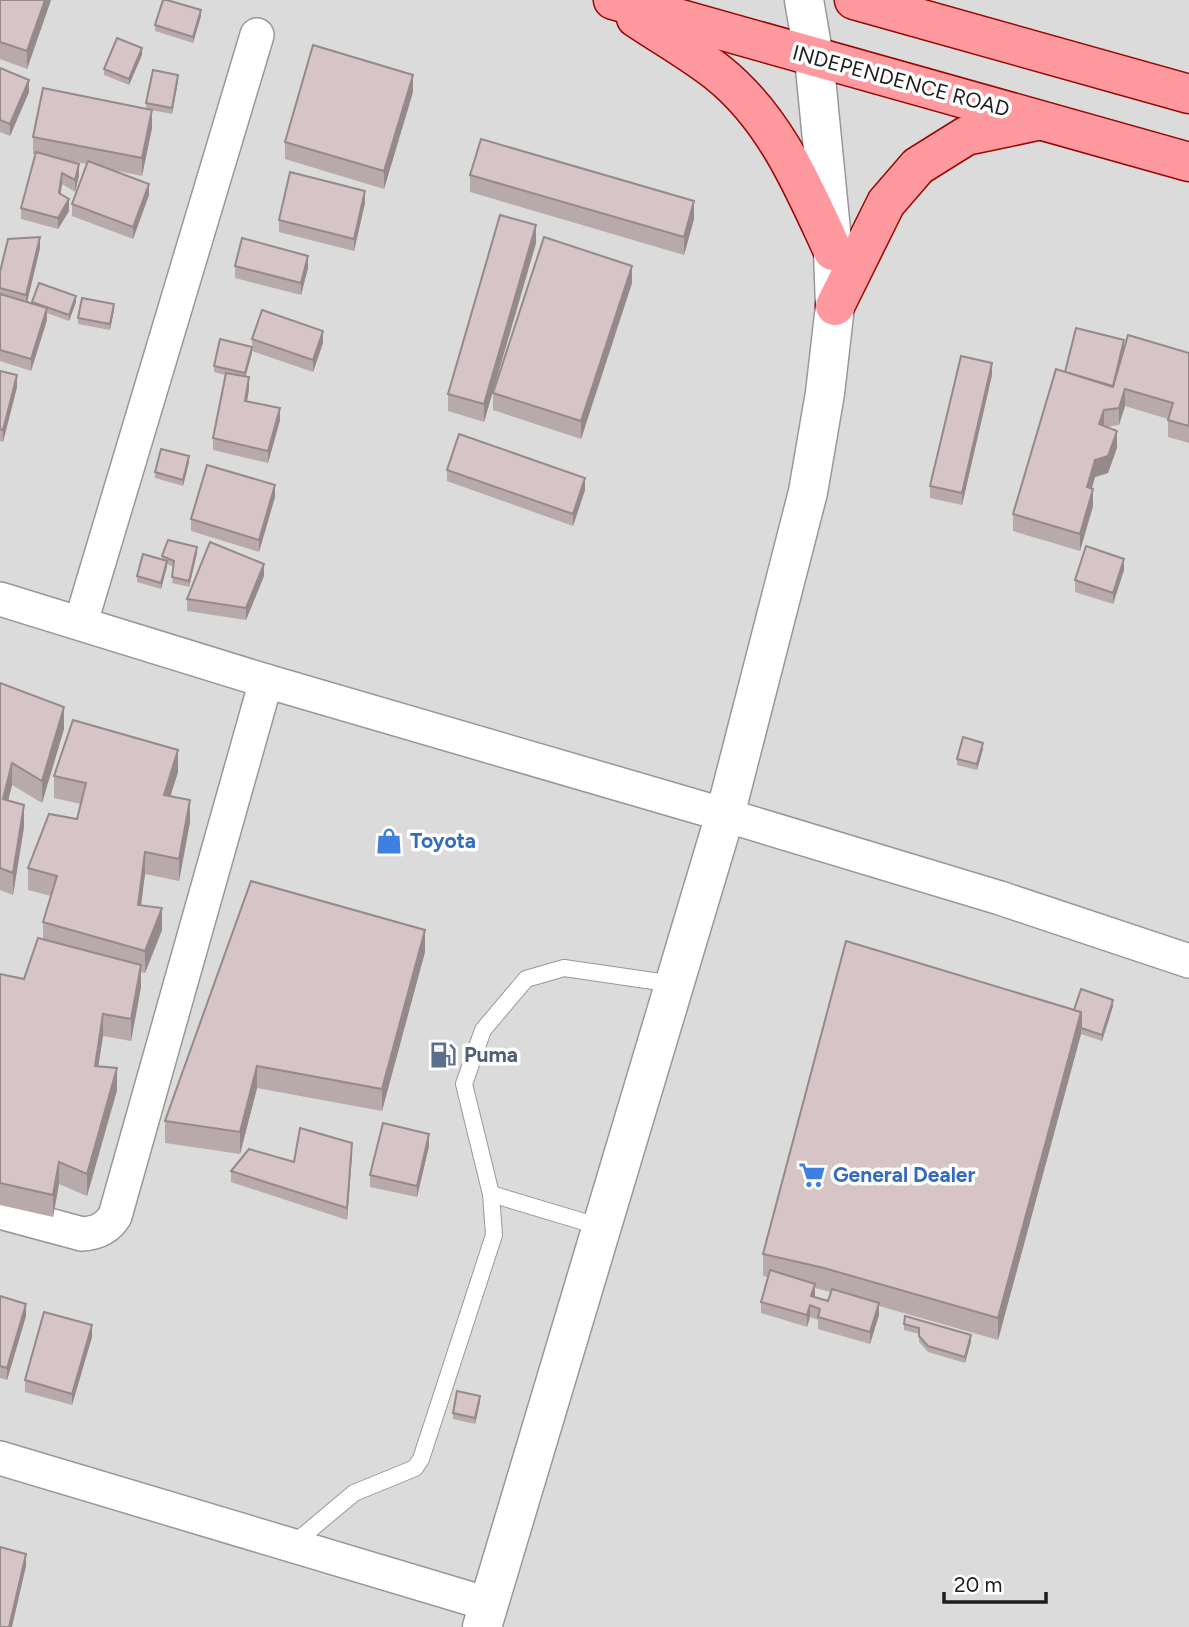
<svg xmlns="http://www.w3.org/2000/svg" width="1189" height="1627" font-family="Figtree,sans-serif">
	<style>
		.residential { fill: #dcdbdc }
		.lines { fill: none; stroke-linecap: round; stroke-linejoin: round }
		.service-casing { stroke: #989898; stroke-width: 18 }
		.minor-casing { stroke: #989898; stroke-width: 36 }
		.tertiary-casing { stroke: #989898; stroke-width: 41 }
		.primary-casing { stroke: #980700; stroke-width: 41 }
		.service { stroke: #fff; stroke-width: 16 }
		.minor { stroke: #fff; stroke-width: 33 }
		.tertiary { stroke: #fff; stroke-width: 38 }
		.primary { stroke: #fe9a9f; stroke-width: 38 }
		.wall { fill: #b8a9ab; fill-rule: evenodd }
		.shaded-wall { fill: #96898b }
		.building { fill: #d6c4c7; stroke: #96898b; stroke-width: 2 }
		.labels { text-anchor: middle; stroke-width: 7; stroke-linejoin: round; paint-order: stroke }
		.street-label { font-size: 21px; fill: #1e1e1e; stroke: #fff }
		.shop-label { font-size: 21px; font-weight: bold; fill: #366cbe; stroke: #fff; text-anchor: start }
		.service-label { font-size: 21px; font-weight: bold; fill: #4e5e75; stroke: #fff; text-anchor: start }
	</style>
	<rect width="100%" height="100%" fill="#efe4e4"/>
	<rect class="residential" x="0" y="0" width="1189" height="1627"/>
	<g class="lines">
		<g class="service-casing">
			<g id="service">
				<polyline points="491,1194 601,1227"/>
				<polyline points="292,1545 354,1493 415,1468 421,1459 494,1235 491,1194 464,1084 483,1030 526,979 564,968 674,984"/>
			</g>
		</g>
		<g class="minor-casing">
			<g id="minor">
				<polyline points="0,599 266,681 725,815 1000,898 1189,961"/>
				<polyline points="81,622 257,35"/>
				<path d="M0,1212L82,1234C96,1233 107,1229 115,1216L266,681"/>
				<polyline points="0,1458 488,1604"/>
			</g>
		</g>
		<g class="tertiary-casing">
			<polyline id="tertiary" points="482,1627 725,815 808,492 825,393 835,306 833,251 814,58 804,0"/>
		</g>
		<g class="primary-casing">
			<g id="primary">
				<polyline points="613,0 1189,162"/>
				<polyline points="854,0 1189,94"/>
				<path d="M636,18C663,36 691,52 717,72C775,118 803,186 833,251"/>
				<polyline points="835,306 886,203 918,166 966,136 1037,121"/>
			</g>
		</g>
		<use href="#service" class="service"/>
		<use href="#minor" class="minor"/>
		<use href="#tertiary" class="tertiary"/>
		<use href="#primary" class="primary"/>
	</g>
	<g class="wall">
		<polygon points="0,0 51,0 27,69 0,59"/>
		<polygon points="201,16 193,43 155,31 155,25"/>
		<polygon points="142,55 129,85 104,75 104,69"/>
		<polygon points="0,68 29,92 10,136 0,132"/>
		<polygon points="178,81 172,114 146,109 146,103"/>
		<polygon points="413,92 384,189 285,159 285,142"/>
		<polygon points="152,128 142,176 108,169 149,195 133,239 72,216 72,204 87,164 70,161 79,176 75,192 62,184 60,194 69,211 58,229 21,219 21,208 35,154 33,154 33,137"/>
		<polygon points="470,175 694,219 684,255 470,192"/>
		<polygon points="365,203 354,251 279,232 279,220"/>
		<polygon points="536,243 484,422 448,411 448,394"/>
		<polygon points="40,248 27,302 32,303 32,302 76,302 69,321 47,313 47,320 31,371 0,361 0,272"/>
		<polygon points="235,266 308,268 301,295 235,278"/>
		<polygon points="632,283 581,439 493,410 493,393"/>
		<polygon points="114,310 110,330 78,324 78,318"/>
		<polygon points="252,339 323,343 313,372 252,351 245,376 249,389 247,402 280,420 268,463 213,450 213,438 225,375 214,372 214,366 252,347"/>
		<polygon points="1124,349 1189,353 1189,443 1168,437 1168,419 1125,406 1119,425 1106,427 1117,448 1108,473 1095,477 1092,488 1093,506 1080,551 1013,531 1013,514 1065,372"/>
		<polygon points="0,371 17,387 3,442 0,441"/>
		<polygon points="992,375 962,505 930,498 930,486"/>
		<polygon points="189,462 183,486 155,478 155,472"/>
		<polygon points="447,470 585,490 573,526 447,481"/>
		<polygon points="275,497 259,552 191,531 191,519"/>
		<polygon points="197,553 189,587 172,583 174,567 167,564 161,589 137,582 137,576 162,560 162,556"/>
		<polygon points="1124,570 1113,604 1075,592 1075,580"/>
		<polygon points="264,576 246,620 187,611 187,599"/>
		<polygon points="0,683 64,729 42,803 12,785 8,801 24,827 13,895 0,890"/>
		<polygon points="983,749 977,770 957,765 957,759"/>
		<polygon points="178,772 170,796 190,822 179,881 145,874 141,906 162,930 145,973 141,972 141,987 131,1041 103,1036 98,1066 117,1090 87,1196 59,1184 53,1217 0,1205 0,974 24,979 43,939 43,922 51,896 28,890 28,868 77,819 81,804 54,798 54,776"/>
		<polygon points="425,952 382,1111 257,1088 240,1154 165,1143 165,1121"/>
		<path d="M1113,1006L1102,1041L1081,1034L998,1340L879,1306V1315L870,1344L818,1329V1320L810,1317L807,1327L761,1313V1302L768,1277L763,1276V1254L1074,1010ZM815,1288L831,1292L828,1301L814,1297Z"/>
		<polygon points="429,1146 417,1197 370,1187 370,1175"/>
		<polygon points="352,1155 347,1220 231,1182 231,1171 294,1162"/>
		<polygon points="0,1296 26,1316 7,1380 0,1378"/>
		<polygon points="904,1324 971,1341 965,1363 928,1352 919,1342 919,1334 904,1330"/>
		<polygon points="92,1337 72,1405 25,1392 25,1380"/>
		<polygon points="480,1402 475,1424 453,1419 453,1413"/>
	</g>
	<g class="shaded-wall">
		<polygon points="45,0 51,0 27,69 27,51"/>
		<polygon points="201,10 201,16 193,43 193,37"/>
		<polygon points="142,48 142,55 129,85 129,79"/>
		<polygon points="178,75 178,81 172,114 172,108"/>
		<polygon points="413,75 413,92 384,189 384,171"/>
		<polygon points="29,80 29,92 10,136 10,124"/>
		<polygon points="152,110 152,128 142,176 142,158"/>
		<polygon points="79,164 79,176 75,192 75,180"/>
		<polygon points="62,173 62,184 59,205 59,193"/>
		<polygon points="149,184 149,195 133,239 133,227"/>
		<polygon points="365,191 365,203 354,251 354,239"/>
		<polygon points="69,199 69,211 58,229 58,218"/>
		<polygon points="694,201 694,219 684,255 684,237"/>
		<polygon points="536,225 536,243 484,422 484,404"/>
		<polygon points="40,237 40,248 26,307 26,295"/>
		<polygon points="308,256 308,268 301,295 301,283"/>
		<polygon points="632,266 632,283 581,439 581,421"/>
		<polygon points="76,296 76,302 69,321 69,315"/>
		<polygon points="114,304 114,310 110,330 110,324"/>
		<polygon points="47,308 47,320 31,371 31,359"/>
		<polygon points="323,331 323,343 313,372 313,360"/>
		<polygon points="1124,340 1124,352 1112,388"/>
		<polygon points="252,347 252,353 245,379 245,373"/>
		<polygon points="992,363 992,375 962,505 962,493"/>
		<polygon points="17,375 17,387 3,442 3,430"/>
		<polygon points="249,377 249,389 245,413 245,401"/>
		<polygon points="1125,389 1125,406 1119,425 1119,408"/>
		<polygon points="280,408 280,420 268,463 268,451"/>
		<polygon points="1104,410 1104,427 1099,424"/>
		<polygon points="1117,431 1117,448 1108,473 1095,477 1087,504 1087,487 1095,460"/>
		<polygon points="189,456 189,462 183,486 183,480"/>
		<polygon points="585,478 585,490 573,526 573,514"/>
		<polygon points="275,485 275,497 259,552 259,540"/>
		<polygon points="1093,489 1093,506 1080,551 1080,534"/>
		<polygon points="197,547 197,553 189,587 189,581"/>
		<polygon points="1124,559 1124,570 1113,604 1113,593"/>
		<polygon points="167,561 167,567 161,589 161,583"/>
		<polygon points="264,564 264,576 246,620 246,608"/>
		<polygon points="64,707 64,729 42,803 42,781"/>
		<polygon points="983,743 983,749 977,770 977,764"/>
		<polygon points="178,750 178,772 164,817 164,795"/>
		<polygon points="12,763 12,785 3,821 3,799"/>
		<polygon points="190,800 190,822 179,881 179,859"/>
		<polygon points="24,805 24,827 13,895 13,873"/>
		<polygon points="145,852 145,874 138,928 138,905"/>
		<polygon points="162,908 162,930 145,973 145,951"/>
		<polygon points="425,930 425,952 382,1111 382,1089"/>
		<polygon points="141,965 141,987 131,1041 131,1019"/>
		<polygon points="1113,1000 1113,1006 1102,1041 1102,1035"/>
		<polygon points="1081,1012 1081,1034 998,1340 998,1318"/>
		<polygon points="103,1014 103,1036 95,1088 95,1066"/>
		<polygon points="257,1066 257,1088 240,1154 240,1132"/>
		<polygon points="117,1068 117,1090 87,1196 87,1174"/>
		<polygon points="429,1134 429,1146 417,1197 417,1186"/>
		<polygon points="352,1143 352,1155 347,1220 347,1208"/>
		<polygon points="59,1162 59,1184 53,1217 53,1195"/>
		<polygon points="815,1284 815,1296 812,1306 811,1296"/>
		<polygon points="879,1303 879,1315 870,1344 870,1332"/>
		<polygon points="26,1304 26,1316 7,1380 7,1368"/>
		<polygon points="810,1305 810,1317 807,1327 807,1315"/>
		<polygon points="92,1325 92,1337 72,1405 72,1394"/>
		<polygon points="971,1335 971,1341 965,1363 965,1357"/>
		<polygon points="480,1396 480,1402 475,1424 475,1418"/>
		<polygon points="26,1554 26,1566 12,1627 9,1627"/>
	</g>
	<g class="building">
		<polygon points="0,0 45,0 27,51 0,42"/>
		<polygon points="163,0 167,0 201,10 193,37 155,25"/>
		<polygon points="117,38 142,48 129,79 104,69"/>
		<polygon points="313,45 413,75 384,171 285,142"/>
		<polygon points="0,68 29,80 10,124 0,120"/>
		<polygon points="153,70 178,75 172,108 146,103"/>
		<polygon points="43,88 152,110 142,158 33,137"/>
		<polygon points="481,139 694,201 684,237 470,175"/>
		<polygon points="36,152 79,164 75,180 62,173 59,193 69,199 58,218 21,208"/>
		<polygon points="88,161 149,184 133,227 72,204"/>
		<polygon points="290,172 365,191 354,239 279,220"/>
		<polygon points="500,215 536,225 484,404 448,394"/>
		<polygon points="40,237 26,295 0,288 0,272 8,239"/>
		<polygon points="544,237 632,266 581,421 493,393"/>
		<polygon points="242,238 308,256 301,283 235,266"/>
		<polygon points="39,283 76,296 69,315 32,302"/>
		<polygon points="0,294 47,308 31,359 0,350"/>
		<polygon points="82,298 114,304 110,324 78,318"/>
		<polygon points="262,310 323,331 313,360 252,339"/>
		<polygon points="1076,328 1124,340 1113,386 1065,372"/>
		<polygon points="1128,335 1189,353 1189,426 1168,420 1173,403 1125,389 1119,408 1104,410 1099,424 1117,431 1108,456 1095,460 1087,487 1093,489 1080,534 1013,514 1056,369 1113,387"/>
		<polygon points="220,339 252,347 245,373 214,366"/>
		<polygon points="961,356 992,363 962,493 930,486"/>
		<polygon points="0,371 17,375 3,430 0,429"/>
		<polygon points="226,373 249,377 245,401 280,408 268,451 213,438"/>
		<polygon points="459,434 585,478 573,514 447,470"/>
		<polygon points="161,449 189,456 183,480 155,472"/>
		<polygon points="207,465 275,485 259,540 191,519"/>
		<polygon points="168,540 197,547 189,581 172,577 174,561 162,556"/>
		<polygon points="210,542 264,564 246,608 187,599"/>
		<polygon points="1086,546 1124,559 1113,593 1075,580"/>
		<polygon points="143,554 167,561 161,583 137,576"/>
		<polygon points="0,683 64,707 42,781 12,763 3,799 24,805 13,873 0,868"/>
		<polygon points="73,720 178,750 164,795 190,800 179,859 145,852 138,905 162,908 145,951 43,922 57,876 28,868 49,814 77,819 86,783 54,776"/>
		<polygon points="963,737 983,743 977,764 957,759"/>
		<polygon points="251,881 425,930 382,1089 257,1066 240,1132 165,1121"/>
		<polygon points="38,938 141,965 131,1019 103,1014 95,1066 117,1068 87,1174 59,1162 53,1195 0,1183 0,974 24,979"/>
		<polygon points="846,941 1081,1012 998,1318 824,1268 763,1254"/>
		<polygon points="1081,989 1113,1000 1102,1035 1081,1028 1081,1012 1074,1010"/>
		<polygon points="383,1123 429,1134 417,1186 370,1175"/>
		<polygon points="300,1128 352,1143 347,1208 231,1171 249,1149 294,1162"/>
		<polygon points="770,1270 815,1284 811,1296 828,1301 832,1289 879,1303 870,1332 818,1317 820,1309 810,1305 807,1315 761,1302"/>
		<polygon points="0,1296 26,1304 7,1368 0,1366"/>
		<polygon points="44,1312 92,1325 72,1394 25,1380"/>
		<polygon points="905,1316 971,1335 965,1357 928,1346 919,1336 919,1328 904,1324"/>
		<polygon points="457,1391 480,1396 475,1418 453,1413"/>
		<polygon points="0,1547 26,1554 9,1627 0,1627"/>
	</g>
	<defs>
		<g id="shop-bare" transform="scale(2.1)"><path d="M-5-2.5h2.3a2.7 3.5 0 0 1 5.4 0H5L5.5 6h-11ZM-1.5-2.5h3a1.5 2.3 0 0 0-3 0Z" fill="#3f7fe0" stroke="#fff" stroke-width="2.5" paint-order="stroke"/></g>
		<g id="fuel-bare" transform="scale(2.1)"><path d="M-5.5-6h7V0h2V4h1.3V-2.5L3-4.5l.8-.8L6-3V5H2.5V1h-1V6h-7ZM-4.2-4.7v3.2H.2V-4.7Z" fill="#5c6f8a" stroke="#fff" stroke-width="2.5" paint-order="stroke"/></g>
		<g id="supermarket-bare" transform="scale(2.1)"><path d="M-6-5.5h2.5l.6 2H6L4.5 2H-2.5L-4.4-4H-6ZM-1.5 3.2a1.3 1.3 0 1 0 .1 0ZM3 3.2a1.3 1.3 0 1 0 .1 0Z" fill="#3f7fe0" stroke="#fff" stroke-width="2.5" paint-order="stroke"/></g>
	</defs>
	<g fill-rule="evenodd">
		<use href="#shop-bare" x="389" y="841"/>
		<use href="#fuel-bare" x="443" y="1055"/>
		<use href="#supermarket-bare" x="812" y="1175"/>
	</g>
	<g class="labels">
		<g class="street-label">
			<text transform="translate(901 81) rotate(15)" y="7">INDEPENDENCE ROAD</text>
		</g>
		<g class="shop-label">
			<text x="410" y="848">Toyota</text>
			<text x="833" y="1182">General Dealer</text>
		</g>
		<g class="service-label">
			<text x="464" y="1062">Puma</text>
		</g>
	</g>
	<path d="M944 1592v10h102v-10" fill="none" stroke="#1e1e1e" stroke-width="3.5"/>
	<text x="954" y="1592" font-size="21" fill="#1e1e1e" stroke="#ffffff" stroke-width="5" paint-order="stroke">20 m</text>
</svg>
